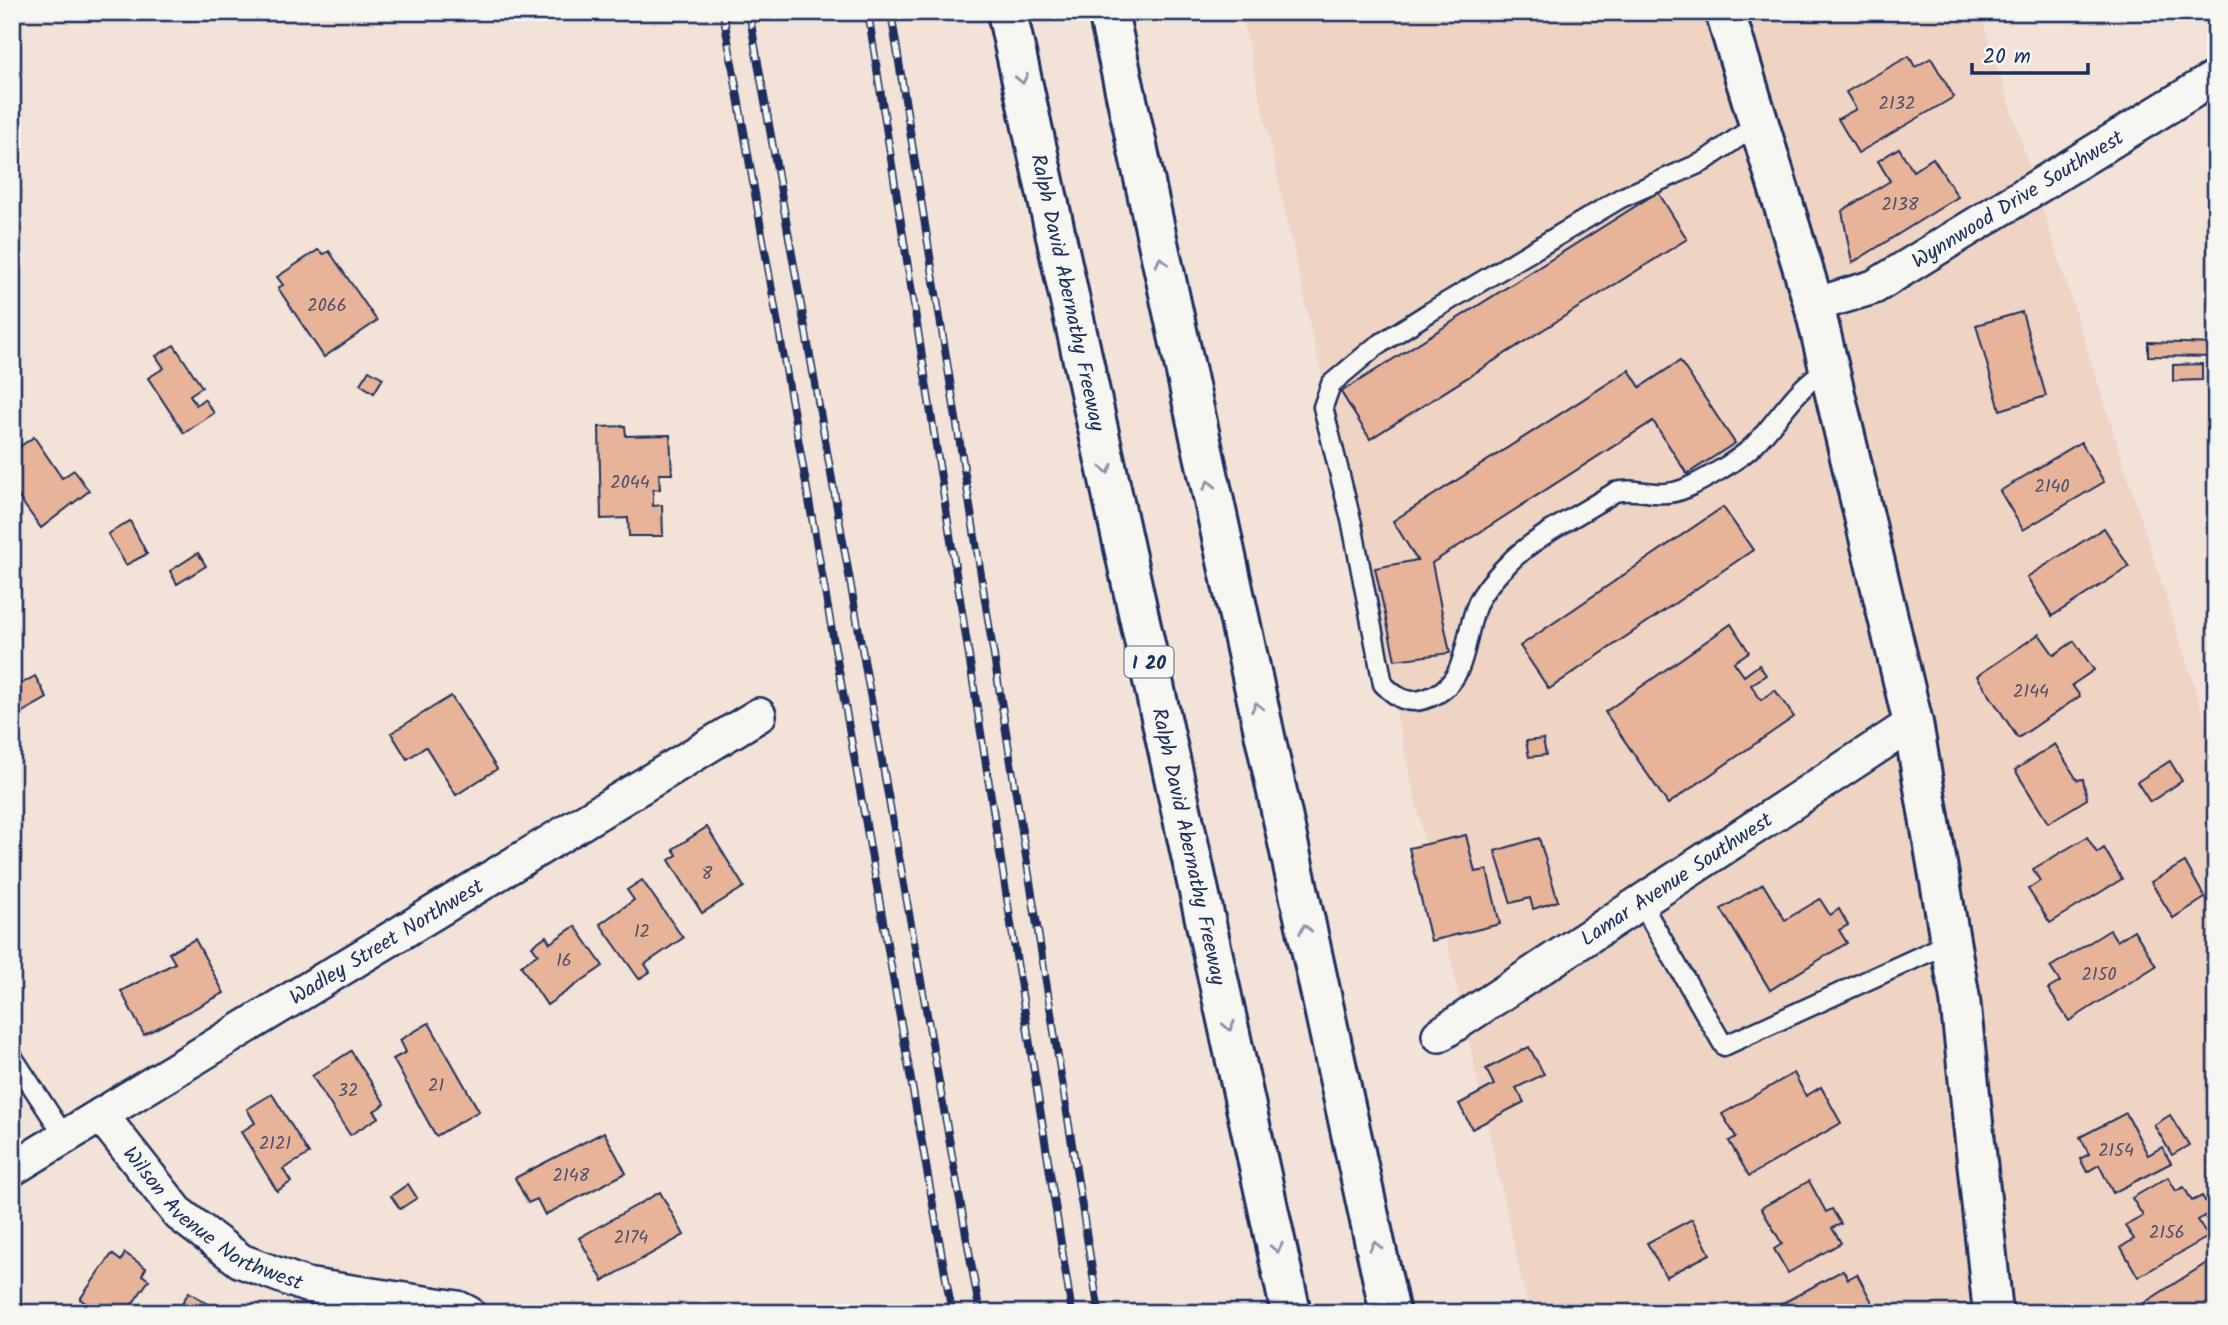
<svg xmlns="http://www.w3.org/2000/svg" width="2228" height="1325" font-family="Kalam,sans-serif">
	<style>
		.built { fill: #efd4c4 }
		.building { fill: #e7b499; stroke: #1b2f5e; stroke-width: 2 }
		.lines { fill: none; stroke-linecap: round; stroke-linejoin: round }
		.lane-casing { stroke: #1b2f5e; stroke-width: 23 }
		.street-casing { stroke: #1b2f5e; stroke-width: 38 }
		.secondary-casing { stroke: #1b2f5e; stroke-width: 44 }
		.highway-casing { stroke: #1b2f5e; stroke-width: 44 }
		.lane { stroke: #f6f6f2; stroke-width: 18 }
		.street { stroke: #f6f6f2; stroke-width: 33 }
		.secondary { stroke: #f6f6f2; stroke-width: 38 }
		.highway { stroke: #f6f6f2; stroke-width: 38 }
		.rail-casing { stroke: #1b2f5e; stroke-width: 8 }
		.rail { stroke: #f6f6f2; stroke-width: 5; stroke-dasharray: 16; stroke-linecap: butt }
		.oneway { stroke: #8892a8 }
		.labels { text-anchor: middle; stroke-width: 5; stroke-linejoin: round; paint-order: stroke }
		.number-label { font-size: 18px; fill: #4e506d }
		.shield { fill: #f6f6f2; stroke: #5d6b8a; stroke-width: 2 }
		.shield-label { font-size: 19px; font-weight: bold; fill: #1b2f5e }
		.street-label { font-size: 21px; fill: #1b2f5e; stroke: #f6f6f2 }
	</style>
	<rect width="100%" height="100%" fill="#f2e2d7"/>
	<filter id="ink" filterUnits="userSpaceOnUse"><feTurbulence type="fractalNoise" baseFrequency=".0143" numOctaves="2"/><feDisplacementMap in="SourceGraphic" scale="14" xChannelSelector="R" yChannelSelector="G"/><feConvolveMatrix kernelMatrix="1 2 1 2 8 2 1 2 1" color-interpolation-filters="sRGB"/></filter>
	<g filter="url(#ink)">
		<polygon class="built" points="1241,12 1980,12 2216,754 2216,1313 1529,1313"/>
		<g class="building">
			<polygon points="1909,56 1915,67 1931,58 1954,97 1858,153 1838,119 1856,109 1846,92"/>
			<polygon points="1899,148 1913,171 1933,158 1958,197 1852,263 1842,211 1890,181 1878,161"/>
			<polygon points="1658,192 1687,239 1370,439 1341,392"/>
			<polygon points="318,250 324,254 329,251 377,321 324,357 278,288 283,285 277,277"/>
			<polygon points="2022,312 2046,396 2000,410 1976,325"/>
			<polygon points="2148,342 2216,344 2216,357 2148,356"/>
			<polygon points="174,345 202,387 190,395 196,405 204,399 214,413 184,433 148,378 164,368 156,356"/>
			<polygon points="1680,361 1735,443 1687,474 1653,421 1432,563 1450,653 1395,660 1375,568 1417,560 1393,521 1629,370 1640,387"/>
			<polygon points="2202,364 2202,380 2173,381 2173,365"/>
			<polygon points="369,370 383,378 374,393 360,384"/>
			<polygon points="625,426 626,436 670,435 672,474 659,474 660,489 653,490 653,506 662,505 663,536 629,536 628,518 601,519 599,427"/>
			<polygon points="34,437 62,478 74,470 89,491 41,528 12,488 12,452"/>
			<polygon points="2081,442 2104,482 2023,530 2000,491"/>
			<polygon points="1723,507 1753,550 1549,689 1520,646"/>
			<polygon points="130,521 147,554 126,565 108,534"/>
			<polygon points="2104,528 2129,567 2052,616 2027,577"/>
			<polygon points="198,553 206,566 177,584 170,571"/>
			<polygon points="1731,624 1749,652 1734,662 1744,676 1759,665 1766,675 1751,685 1761,700 1775,690 1794,717 1668,804 1605,712"/>
			<polygon points="2039,634 2054,655 2074,641 2094,670 2072,685 2080,696 2018,738 1977,676"/>
			<polygon points="35,676 47,698 12,718 12,689"/>
			<polygon points="451,696 497,769 456,795 426,747 407,759 391,733"/>
			<polygon points="1543,739 1546,755 1529,757 1526,741"/>
			<polygon points="2055,744 2077,780 2083,779 2087,799 2048,823 2015,770"/>
			<polygon points="2170,761 2182,781 2150,802 2137,782"/>
			<polygon points="707,827 744,887 702,913 669,860 677,855 673,849"/>
			<polygon points="1466,835 1475,872 1487,870 1500,924 1431,941 1409,848"/>
			<polygon points="2087,837 2097,853 2104,848 2122,879 2050,923 2028,889 2040,881 2033,869"/>
			<polygon points="1539,838 1558,901 1533,909 1530,898 1511,903 1495,851"/>
			<polygon points="2185,862 2205,898 2173,918 2151,882"/>
			<polygon points="642,880 683,938 645,964 650,972 639,979 600,924 634,900 627,890"/>
			<polygon points="1763,884 1785,920 1820,899 1830,915 1839,909 1848,925 1839,930 1847,943 1770,990 1721,909"/>
			<polygon points="575,926 603,966 547,1005 521,966 538,954 532,946 546,936 550,943"/>
			<polygon points="2110,930 2117,941 2134,930 2156,966 2069,1021 2048,989 2060,982 2050,967"/>
			<polygon points="195,939 224,993 144,1035 121,991 175,963 169,953"/>
			<polygon points="429,1023 479,1111 436,1136 393,1059 406,1052 400,1040"/>
			<polygon points="1529,1047 1544,1074 1516,1088 1524,1102 1472,1129 1459,1104 1494,1085 1486,1069"/>
			<polygon points="351,1051 385,1104 374,1111 379,1117 350,1135 312,1076"/>
			<polygon points="1794,1073 1806,1096 1821,1087 1841,1123 1749,1176 1729,1141 1736,1137 1722,1114"/>
			<polygon points="272,1094 309,1154 283,1169 291,1182 277,1191 241,1132 255,1123 247,1109"/>
			<polygon points="2126,1113 2148,1155 2162,1147 2171,1163 2113,1193 2099,1165 2087,1172 2080,1159 2089,1154 2080,1137"/>
			<polygon points="2170,1115 2189,1145 2172,1155 2154,1125"/>
			<polygon points="604,1132 626,1173 545,1215 537,1199 528,1203 515,1178"/>
			<polygon points="2168,1177 2176,1191 2184,1187 2192,1201 2202,1196 2212,1212 2198,1220 2208,1237 2138,1277 2121,1247 2134,1239 2125,1226 2143,1216 2132,1198"/>
			<polygon points="1809,1181 1826,1212 1832,1209 1841,1224 1832,1228 1841,1243 1788,1273 1774,1249 1782,1244 1761,1208"/>
			<polygon points="408,1184 417,1198 400,1209 391,1196"/>
			<polygon points="660,1192 684,1235 603,1281 579,1238"/>
			<polygon points="1692,1219 1710,1254 1666,1277 1647,1243"/>
			<polygon points="125,1253 146,1268 142,1275 149,1280 126,1313 100,1313 80,1299 112,1254 121,1261"/>
			<polygon points="2216,1257 2216,1306 2205,1313 2135,1313 2133,1310"/>
			<polygon points="1843,1270 1848,1279 1857,1274 1873,1304 1865,1308 1867,1313 1765,1313"/>
			<polygon points="189,1292 221,1312 220,1313 176,1313"/>
		</g>
		<g class="lines">
			<g class="lane-casing">
				<g id="lane">
					<path d="M1759,123L1703,162L1621,198L1430,312L1375,347L1331,384L1323,407L1352,524L1383,684C1396,697 1407,705 1425,699C1471,685 1462,637 1478,602C1485,588 1497,575 1508,564C1532,538 1584,512 1615,492C1639,486 1657,500 1684,489C1703,481 1739,460 1753,446C1780,419 1795,387 1829,368"/>
					<polyline points="1641,903 1724,1046 1949,943"/>
					<polyline points="12,1056 65,1137"/>
				</g>
			</g>
			<g class="street-casing">
				<g id="street">
					<path id="s1" d="M1814,305L1874,287L2216,77"/>
					<path id="s2" d="M1439,1035L1913,723"/>
					<path id="s3" d="M101,1115L179,1214L241,1261L306,1285L458,1308L468,1313"/>
					<path id="s4" d="M12,1169L759,715"/>
				</g>
			</g>
			<g class="secondary-casing">
				<polyline id="secondary" points="1725,12 1814,305 1913,723 1960,999 1993,1313"/>
			</g>
			<g class="highway-casing">
				<g id="highway">
					<path id="s5" d="M1007,12L1291,1313"/>
					<polyline points="1108,12 1390,1313"/>
				</g>
			</g>
			<use href="#lane" class="lane"/>
			<use href="#street" class="street"/>
			<use href="#secondary" class="secondary"/>
			<use href="#highway" class="highway"/>
			<g class="rail-casing">
				<g id="rail">
					<polyline points="723,12 952,1313"/>
					<polyline points="749,12 980,1313"/>
					<polyline points="868,12 1072,1313"/>
					<polyline points="891,12 1099,1313"/>
				</g>
			</g>
			<use href="#rail" class="rail"/>
		</g>
		<defs><path id="oneway-chevron" d="M-2-3.5L2.5 0L-2 3.5" fill="none" stroke-width="1.6" stroke-linecap="round" stroke-linejoin="round" transform="scale(1.75)"/></defs>
		<g class="oneway">
			<use href="#oneway-chevron" transform="translate(1022 79) rotate(78)"/>
			<use href="#oneway-chevron" transform="translate(1161 262) rotate(-102)"/>
			<use href="#oneway-chevron" transform="translate(1107 469) rotate(78)"/>
			<use href="#oneway-chevron" transform="translate(1209 485) rotate(-102)"/>
			<use href="#oneway-chevron" transform="translate(1257 707) rotate(-102)"/>
			<use href="#oneway-chevron" transform="translate(1305 929) rotate(-102)"/>
			<use href="#oneway-chevron" transform="translate(1229 1026) rotate(78)"/>
			<use href="#oneway-chevron" transform="translate(1375 1246) rotate(-103)"/>
			<use href="#oneway-chevron" transform="translate(1277 1248) rotate(78)"/>
		</g>
	</g>
	<g class="labels">
		<g class="number-label">
			<text x="1897" y="109">2132</text>
			<text x="1900" y="210">2138</text>
			<text x="327" y="311">2066</text>
			<text x="630" y="488">2044</text>
			<text x="2052" y="492">2140</text>
			<text x="2031" y="697">2144</text>
			<text x="707" y="879">8</text>
			<text x="642" y="937">12</text>
			<text x="564" y="966">16</text>
			<text x="2099" y="980">2150</text>
			<text x="436" y="1091">21</text>
			<text x="348" y="1096">32</text>
			<text x="275" y="1149">2121</text>
			<text x="2116" y="1156">2154</text>
			<text x="571" y="1181">2148</text>
			<text x="2167" y="1238">2156</text>
			<text x="631" y="1243">2174</text>
		</g>
		<rect class="shield" x="1124.5" y="646.5" width="49" height="31" rx="5"/>
		<g class="shield-label">
			<text x="1149" y="669">I 20</text>
		</g>
		<g class="street-label">
			<text dy="7" stroke="none"><textPath href="#s1" startOffset="231">Wynnwood Drive Southwest</textPath></text>
			<text dy="7" stroke="none"><textPath href="#s5" startOffset="287">Ralph David Abernathy Freeway</textPath></text>
			<text dy="7" stroke="none"><textPath href="#s5" startOffset="854">Ralph David Abernathy Freeway</textPath></text>
			<text dy="7" stroke="none"><textPath href="#s2" startOffset="284">Lamar Avenue Southwest</textPath></text>
			<text dy="7" stroke="none"><textPath href="#s4" startOffset="438">Wadley Street Northwest</textPath></text>
			<text dy="7" stroke="none"><textPath href="#s3" startOffset="156">Wilson Avenue Northwest</textPath></text>
		</g>
	</g>
	<rect width="2228" height="1325" fill="none" stroke="#f6f6f2" stroke-width="42"/>
	<rect x="21" y="21" width="2186" height="1283" fill="none" stroke="#1b2f5e" stroke-width="2.5" filter="url(#ink)"/>
	<path d="M1972 63v10h116v-10" fill="none" stroke="#1b2f5e" stroke-width="3.5"/>
	<text x="1983" y="63" font-size="21" fill="#1b2f5e" stroke="#f6f6f2" stroke-width="5" paint-order="stroke">20 m</text>
</svg>
